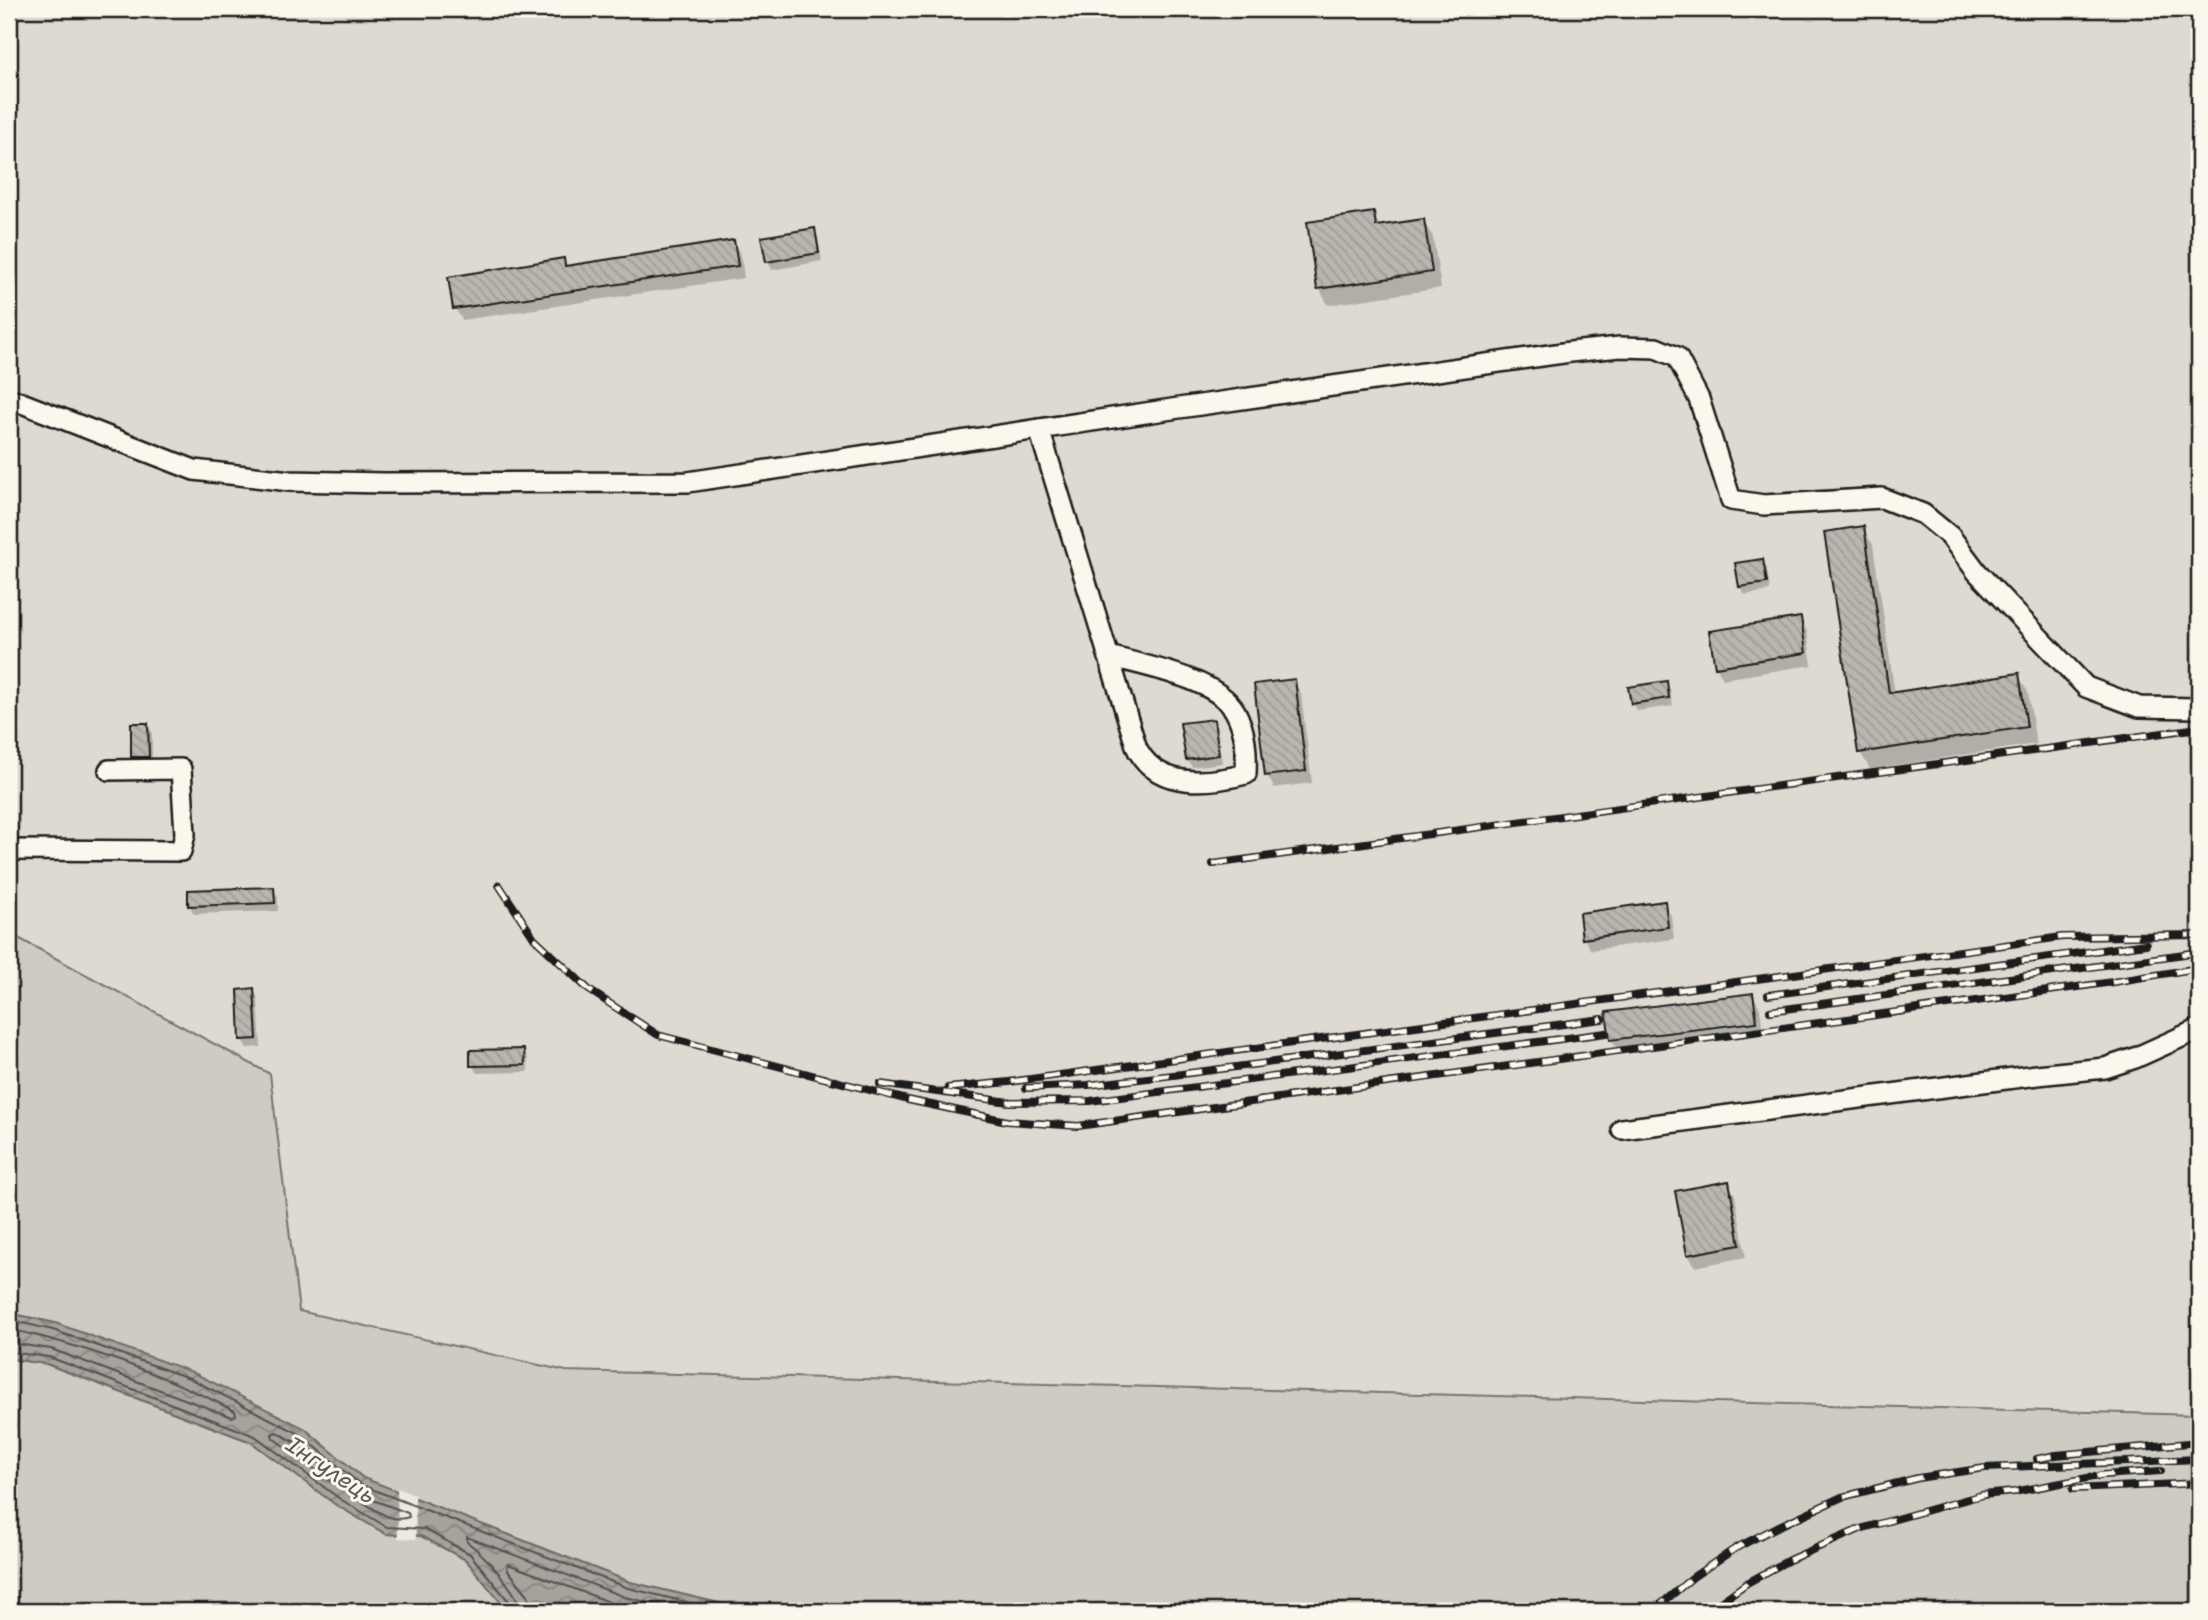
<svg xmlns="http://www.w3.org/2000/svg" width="2208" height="1620" font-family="'Shantell Sans',sans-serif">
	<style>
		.built { fill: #dedad1 }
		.grass { fill: #ceccc2; stroke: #75746f; stroke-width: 2 }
		.water { fill: url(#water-waves); stroke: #6f6d69; stroke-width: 2 }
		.pier { fill: #eeeadf }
		.shadow { fill: #0003 }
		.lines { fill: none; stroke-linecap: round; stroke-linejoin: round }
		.shore { stroke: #535250; stroke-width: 2 }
		.building { fill: url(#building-back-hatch); stroke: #1c1c1c; stroke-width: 2 }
		.minor-casing { stroke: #1c1c1c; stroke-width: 24 }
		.minor { stroke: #fbf7ec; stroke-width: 19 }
		.rail-casing { stroke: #1c1c1c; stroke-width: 8 }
		.rail { stroke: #fbf7ec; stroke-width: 5; stroke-dasharray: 16; stroke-linecap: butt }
		.labels { text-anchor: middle; stroke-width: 6; stroke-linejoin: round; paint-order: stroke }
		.water-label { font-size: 23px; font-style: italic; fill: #5a5956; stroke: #fbf7ec }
	</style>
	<defs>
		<pattern id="water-waves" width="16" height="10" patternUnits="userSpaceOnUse" patternTransform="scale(1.75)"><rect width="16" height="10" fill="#a6a39d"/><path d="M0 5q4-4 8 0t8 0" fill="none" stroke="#86847f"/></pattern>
		<pattern id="building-back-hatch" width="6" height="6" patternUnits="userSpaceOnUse" patternTransform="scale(1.75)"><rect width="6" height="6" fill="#b9b6af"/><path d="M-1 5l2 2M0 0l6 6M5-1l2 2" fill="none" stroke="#9e9c96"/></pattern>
	</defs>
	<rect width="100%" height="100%" fill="#eeeadf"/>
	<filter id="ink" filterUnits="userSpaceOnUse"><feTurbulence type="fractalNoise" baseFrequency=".0143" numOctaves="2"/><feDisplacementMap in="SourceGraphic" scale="14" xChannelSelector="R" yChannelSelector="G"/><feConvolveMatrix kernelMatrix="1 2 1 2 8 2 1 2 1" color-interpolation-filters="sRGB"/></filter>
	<g filter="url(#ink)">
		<polygon class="built" points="9,9 2199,9 2199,1415 566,1371 299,1311 270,1074 9,933"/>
		<g class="grass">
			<polygon points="9,933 270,1074 299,1311 566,1371 2199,1415 2199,1611 753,1611 630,1582 363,1478 304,1428 55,1323 9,1313"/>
			<polygon points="9,1359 46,1364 251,1442 336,1505 386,1534 421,1536 466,1560 508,1611 9,1611"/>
		</g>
		<polygon class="water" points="9,1313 55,1323 192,1372 304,1428 363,1478 630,1582 752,1611 508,1611 466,1560 421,1536 386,1534 336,1505 251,1442 47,1364 9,1359"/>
		<polygon class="pier" points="397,1488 415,1495 416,1539 398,1538"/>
		<g class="shadow">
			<polygon points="1373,214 1380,227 1423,221 1433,237 1441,288 1328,305 1319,288"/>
			<polygon points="814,230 818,238 822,261 772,270 768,262"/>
			<polygon points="733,242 741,255 744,278 462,320 455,308 563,260 567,267"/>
			<polygon points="1863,528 1873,545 1895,694 2018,675 2028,692 2036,744 1870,769 1860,752"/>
			<polygon points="1762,561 1767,569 1770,591 1745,595 1740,587"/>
			<polygon points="1800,619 1807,631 1812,665 1723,679 1716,666"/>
			<polygon points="1294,681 1301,694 1312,783 1274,788 1267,775"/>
			<polygon points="1666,683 1670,691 1673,706 1637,711 1632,704"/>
			<polygon points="1213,720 1217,728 1222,763 1192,767 1187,760"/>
			<polygon points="147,725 152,732 152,765 138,765 133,757"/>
			<polygon points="273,889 278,897 278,911 194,914 190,906"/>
			<polygon points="1664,903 1671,916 1674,939 1591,950 1584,938"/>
			<polygon points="253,990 258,998 261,1047 247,1048 242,1040 239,991"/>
			<polygon points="1753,995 1760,1008 1763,1034 1619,1052 1612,1040"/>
			<polygon points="523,1050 528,1058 528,1072 477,1073 472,1065"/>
			<polygon points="1728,1183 1735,1195 1746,1257 1695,1267 1688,1254"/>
		</g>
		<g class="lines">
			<g class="shore">
				<polyline points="9,1320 53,1330 189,1378 300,1434 361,1485 628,1588 723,1611"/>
				<path d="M9,1329C87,1346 164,1375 235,1411L236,1415L232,1417L51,1349L9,1343"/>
				<polyline points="9,1352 49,1357 255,1436 340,1499 387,1527 424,1529 470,1554 511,1604 512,1611"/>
				<polygon points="276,1432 295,1442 338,1478 338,1483 333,1483 273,1438 272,1434"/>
				<path d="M365,1497L408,1513L409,1517C392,1523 379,1512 364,1503L363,1500Z"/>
				<path d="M521,1611C520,1594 482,1552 467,1542V1537L625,1597L685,1611"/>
				<polyline points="531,1611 528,1595 507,1569 508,1564 620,1606 640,1611"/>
			</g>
		</g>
		<g class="building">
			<polygon points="1374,212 1376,226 1424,219 1432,272 1317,289 1307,222"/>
			<polygon points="815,228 819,253 766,262 761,237"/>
			<polygon points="734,240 738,266 453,309 448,277 564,258 565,266"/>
			<polygon points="1864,526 1889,693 2019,673 2027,727 1858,753 1824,532"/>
			<polygon points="1763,559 1767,583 1739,587 1735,563"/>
			<polygon points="1801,617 1806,653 1715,667 1709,631"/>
			<polygon points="1295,679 1306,771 1265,776 1254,684"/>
			<polygon points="1667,681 1669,698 1631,704 1628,687"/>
			<polygon points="1214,719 1219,755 1186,760 1180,723"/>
			<polygon points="131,723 148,723 149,757 131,757"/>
			<polygon points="274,887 275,903 188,906 188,890"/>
			<polygon points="1665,901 1668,927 1582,939 1579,913"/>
			<polygon points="254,988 257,1039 240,1040 238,990"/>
			<polygon points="1753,993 1757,1022 1610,1040 1606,1012"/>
			<polygon points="524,1049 525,1065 470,1066 470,1050"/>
			<polygon points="1729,1181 1740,1245 1687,1255 1675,1191"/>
		</g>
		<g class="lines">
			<g class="minor-casing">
				<g id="minor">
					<polyline points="9,398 194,470 290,481 384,483 688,482 1172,409 1570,352 1620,347 1656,348 1677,357 1699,399 1731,500 1764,505 1882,498 1923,514 1950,536 1977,572 2086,687 2139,707 2199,708"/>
					<path d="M1039,429L1133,736C1135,741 1136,748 1139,752C1160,789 1211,783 1246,774C1247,752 1246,731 1235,711C1216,678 1144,666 1109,656"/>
					<polyline points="9,850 181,851 185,834 181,769 109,770"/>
					<polyline points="1622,1129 2037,1075 2105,1068 2135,1058 2199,1029"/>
				</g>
			</g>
			<use href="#minor" class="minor"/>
			<g class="rail-casing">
				<g id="rail">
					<polyline points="1213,864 2199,728"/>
					<polyline points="499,885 534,938 589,990 658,1035 908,1100 1007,1121 1078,1126 2113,982 2199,968"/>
					<polyline points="1768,995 2146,944"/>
					<polyline points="1770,1011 2199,952"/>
					<polyline points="880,1084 1009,1102 1090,1101 1606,1033"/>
					<polyline points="948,1088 1009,1082 2062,937 2199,935"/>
					<polyline points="1026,1088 1088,1085 1182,1074 1602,1019"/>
					<polyline points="2037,1459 2056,1455 2199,1442"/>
					<polyline points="2073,1489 2199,1483"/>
					<polyline points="1653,1611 1693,1577 1736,1548 1777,1527 1842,1497 1918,1478 1985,1468 2199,1459"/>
					<polyline points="1708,1611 1747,1583 1789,1560 1860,1529 1982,1495 2014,1492 2103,1475 2161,1471"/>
				</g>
			</g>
			<use href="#rail" class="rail"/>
		</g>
	</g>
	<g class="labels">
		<g class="water-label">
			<text transform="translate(331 1470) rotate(34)" y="8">Інгулець</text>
		</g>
	</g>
	<rect width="2208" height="1620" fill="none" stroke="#fbf7ec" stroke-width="35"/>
	<rect x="18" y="18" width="2173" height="1585" fill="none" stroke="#1c1c1c" stroke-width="2.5" filter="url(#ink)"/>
</svg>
